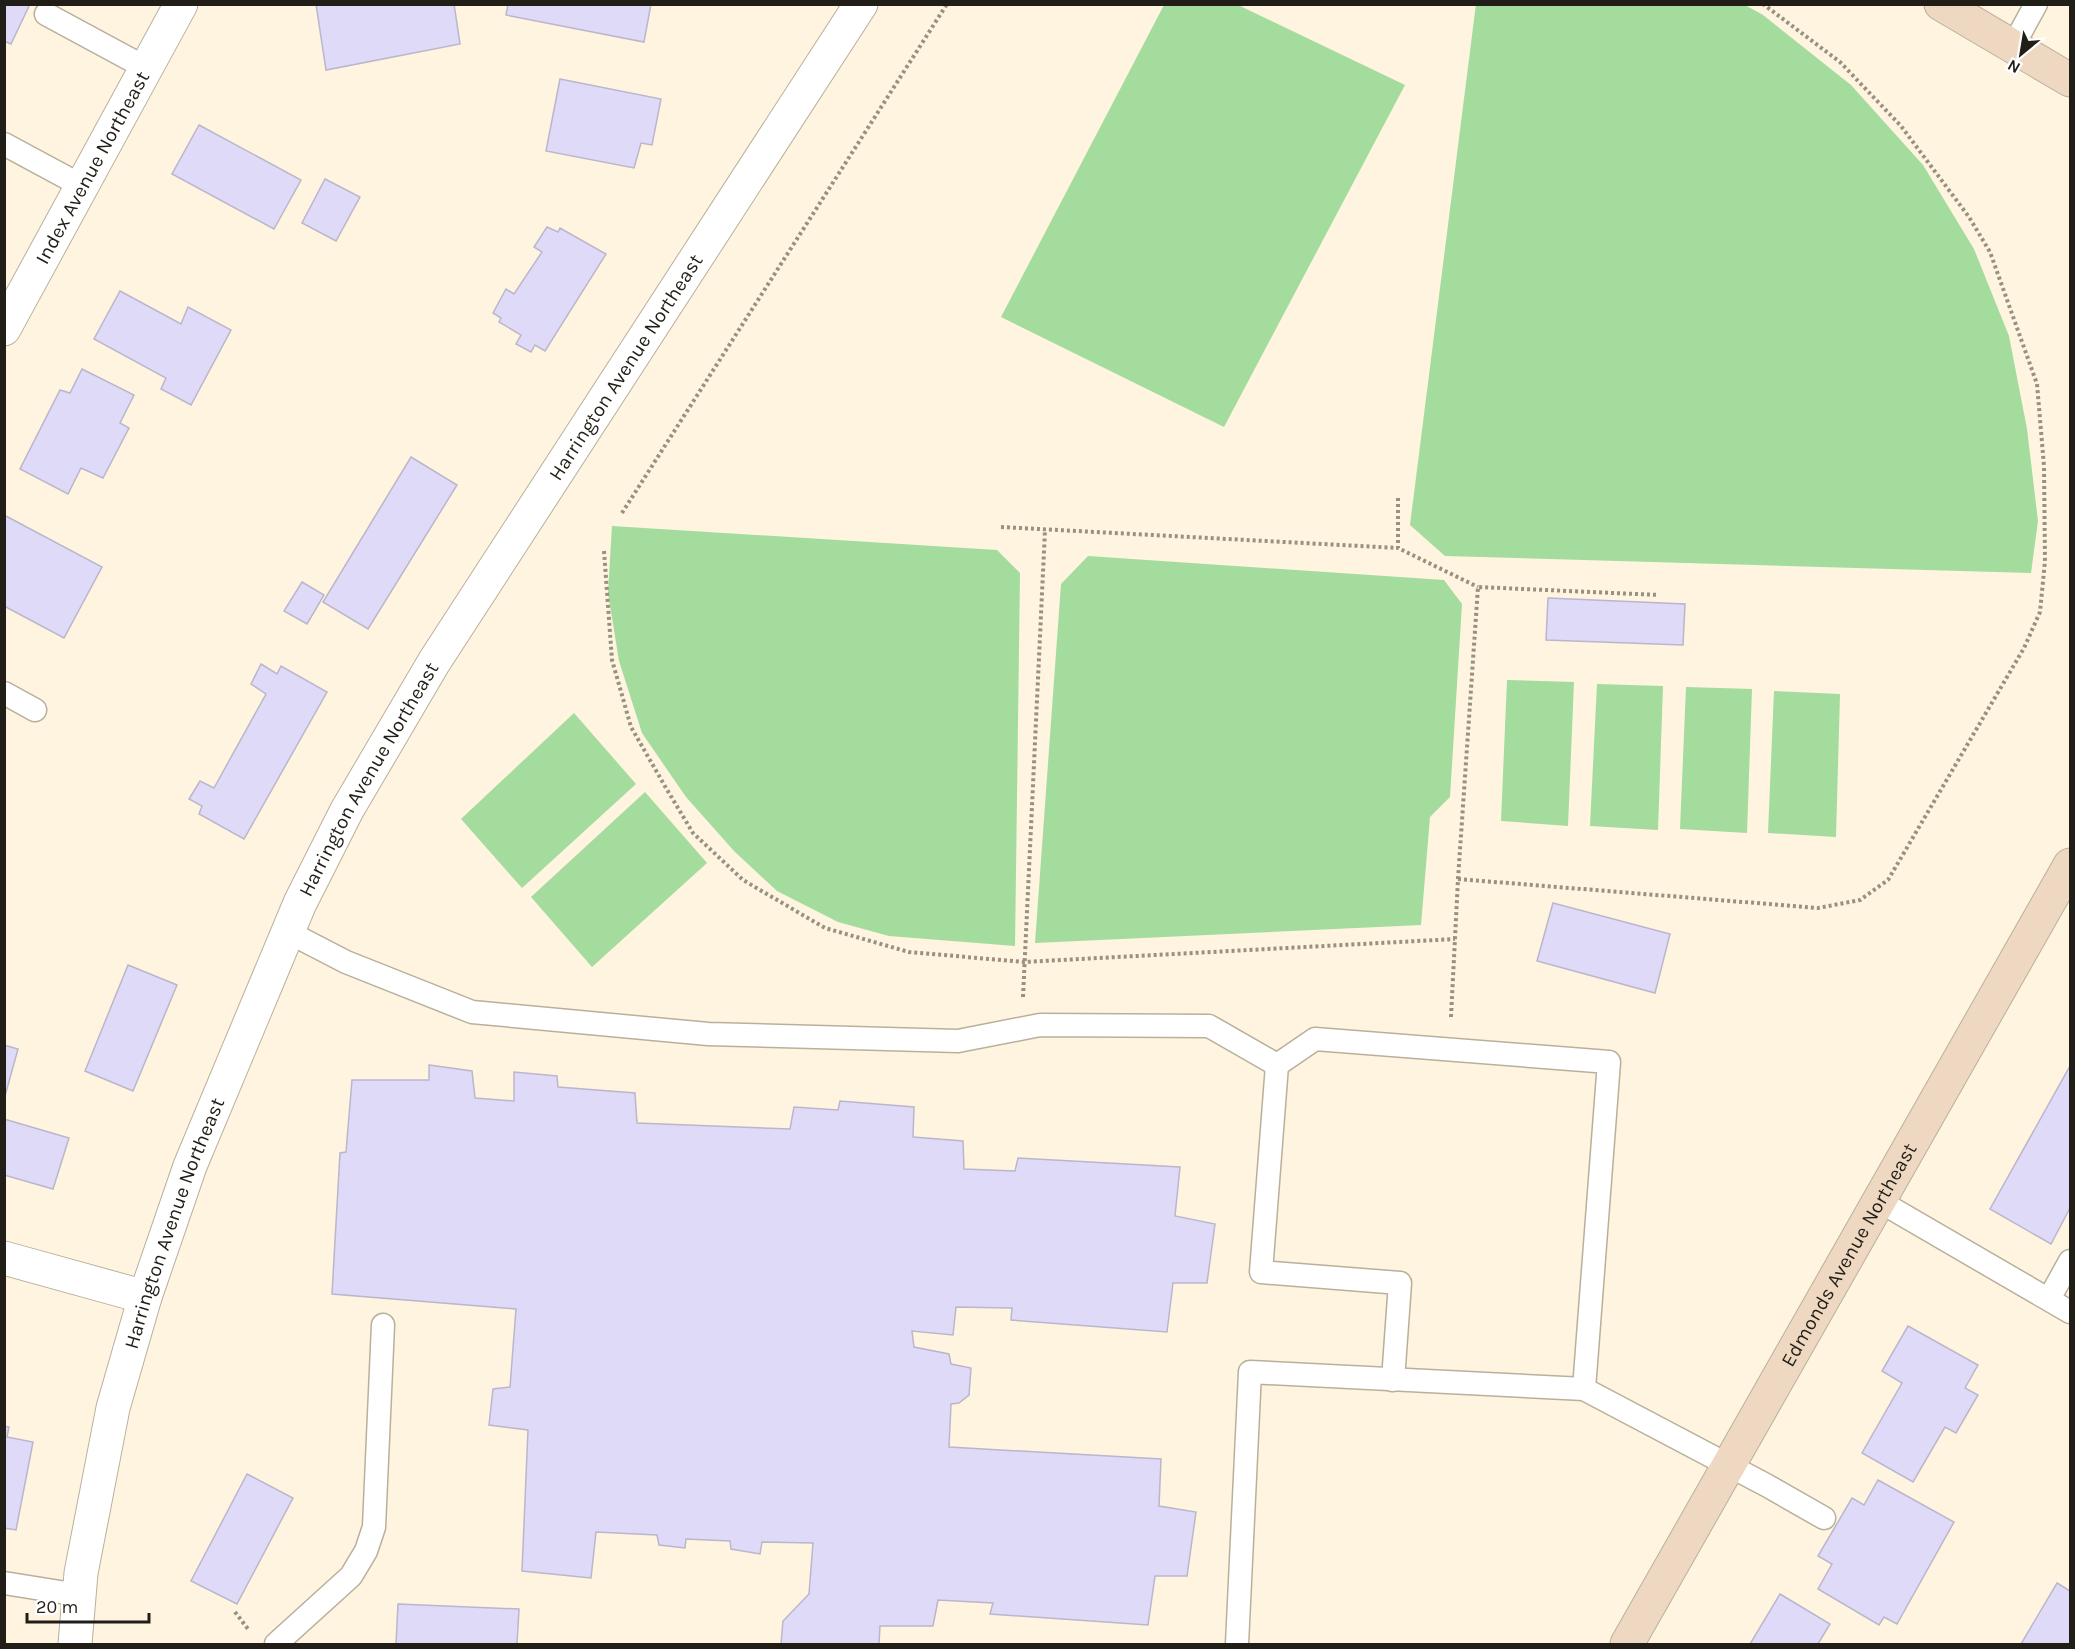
<svg xmlns="http://www.w3.org/2000/svg" width="2075" height="1649" font-family="Karla,sans-serif">
	<style>
		.green { fill: #a4dc9d }
		.building { fill: #e0daf9; stroke: #bab6cb; stroke-width: 1.5 }
		.lines { fill: none; stroke-linecap: round; stroke-linejoin: round }
		.lane-casing { stroke: #b9b09c; stroke-width: 25 }
		.street-casing { stroke: #b9b09c; stroke-width: 35 }
		.secondary-casing { stroke: #b9b09c; stroke-width: 35 }
		.path { stroke: #989182; stroke-width: 4; stroke-dasharray: 3 3; stroke-linecap: butt }
		.lane { stroke: #fff; stroke-width: 22 }
		.street { stroke: #fff; stroke-width: 33 }
		.secondary { stroke: #eed8c1; stroke-width: 33 }
		.labels { text-anchor: middle; stroke-width: 5; stroke-linejoin: round; paint-order: stroke }
		.street-label { font-size: 20px; fill: #211e17; stroke: #fff }
	</style>
	<rect width="100%" height="100%" fill="#fef4df"/>
	<g class="green">
		<polygon points="1476,4 1745,5 1763,15 1851,85 1923,165 1974,249 2009,336 2027,429 2038,521 2031,573 1445,556 1410,525"/>
		<polygon points="1164,5 1238,5 1405,85 1224,427 1001,317"/>
		<polygon points="612,526 997,550 1020,573 1015,946 889,936 838,922 777,891 734,851 686,797 642,733 619,661 608,593"/>
		<polygon points="1088,556 1444,580 1462,604 1450,797 1430,817 1421,925 1035,943 1061,584"/>
		<polygon points="1507,680 1574,682 1568,826 1501,821"/>
		<polygon points="1597,684 1663,686 1658,830 1590,826"/>
		<polygon points="1686,687 1752,689 1747,833 1680,829"/>
		<polygon points="1774,691 1840,694 1836,837 1768,833"/>
		<polygon points="574,713 636,784 522,888 461,819"/>
		<polygon points="645,792 707,863 592,967 531,897"/>
	</g>
	<g class="building">
		<polygon points="4,4 30,4 11,44 4,41"/>
		<polygon points="316,4 454,4 460,44 326,70"/>
		<polygon points="508,4 651,4 644,42 506,15"/>
		<polygon points="560,79 661,99 652,145 641,143 634,168 546,151"/>
		<polygon points="199,125 301,180 274,229 172,174"/>
		<polygon points="325,179 360,197 336,241 302,223"/>
		<polygon points="547,227 558,232 560,228 606,254 545,351 535,345 531,352 516,344 521,335 499,322 501,318 493,313 506,289 514,294 542,252 534,247"/>
		<polygon points="120,291 181,324 188,307 231,330 191,405 161,389 166,378 94,339"/>
		<polygon points="82,369 134,395 120,423 129,428 103,478 81,468 68,494 20,469 60,390 70,393"/>
		<polygon points="411,457 457,485 368,629 323,602"/>
		<polygon points="4,515 102,567 64,638 4,606"/>
		<polygon points="302,582 324,595 307,624 284,611"/>
		<polygon points="1548,598 1685,604 1683,645 1546,640"/>
		<polygon points="261,664 277,674 281,666 327,692 244,839 199,814 202,806 189,799 200,781 214,788 266,694 251,684"/>
		<polygon points="1553,903 1670,934 1655,993 1537,961"/>
		<polygon points="128,965 177,985 133,1091 85,1071"/>
		<polygon points="4,1045 18,1049 5,1096 4,1096"/>
		<polygon points="429,1065 472,1071 475,1098 514,1101 514,1072 557,1076 558,1087 635,1093 637,1123 790,1129 794,1107 838,1110 840,1101 914,1107 913,1137 963,1141 964,1169 1015,1171 1018,1158 1180,1167 1175,1216 1215,1224 1207,1283 1173,1283 1167,1332 1011,1320 1012,1308 956,1307 953,1335 912,1331 914,1347 949,1354 951,1364 971,1368 969,1395 959,1403 951,1404 949,1447 1161,1459 1159,1506 1196,1512 1187,1576 1155,1576 1148,1625 990,1614 993,1603 938,1600 933,1626 880,1626 879,1644 781,1644 783,1621 809,1594 813,1543 762,1542 760,1554 731,1549 730,1541 686,1539 685,1548 659,1545 657,1535 596,1532 591,1578 522,1571 528,1430 489,1425 493,1389 510,1387 516,1309 332,1294 340,1153 346,1152 352,1080 429,1080"/>
		<polygon points="2070,1066 2070,1208 2051,1244 1990,1209"/>
		<polygon points="4,1119 69,1138 53,1189 4,1175"/>
		<polygon points="1908,1326 1978,1365 1965,1388 1978,1395 1956,1433 1945,1427 1913,1482 1862,1453 1902,1383 1882,1371"/>
		<polygon points="4,1426 9,1427 7,1437 33,1442 16,1530 4,1528"/>
		<polygon points="247,1474 293,1498 237,1604 191,1581"/>
		<polygon points="1878,1480 1954,1522 1897,1624 1884,1617 1879,1625 1818,1589 1832,1564 1818,1556 1852,1498 1864,1505"/>
		<polygon points="2057,1583 2070,1591 2070,1644 2021,1644"/>
		<polygon points="1780,1594 1830,1624 1818,1644 1750,1644"/>
		<polygon points="398,1604 519,1609 517,1644 396,1644"/>
	</g>
	<g class="lines">
		<g class="lane-casing">
			<g id="lane">
				<polyline points="46,14 146,68"/>
				<polyline points="2013,46 2036,4"/>
				<polyline points="4,144 82,186"/>
				<polyline points="4,693 35,710"/>
				<polyline points="288,932 346,962 472,1012 708,1034 958,1041 1040,1025 1209,1026 1277,1065"/>
				<polyline points="1277,1065 1315,1039 1609,1062 1584,1389"/>
				<polyline points="1277,1065 1261,1272 1400,1283 1393,1380"/>
				<polyline points="1879,1201 2070,1312"/>
				<polyline points="2049,1299 2070,1261"/>
				<polyline points="4,1583 79,1595"/>
				<polyline points="276,1644 351,1576 366,1551 374,1527 383,1325"/>
				<polyline points="1237,1644 1250,1372 1584,1389 1766,1485 1824,1518"/>
			</g>
		</g>
		<g class="street-casing">
			<g id="street">
				<path id="s1" d="M4,329L181,4"/>
				<polyline points="4,1258 145,1297"/>
				<path id="s2" d="M75,1644L81,1573L113,1408L145,1297L190,1166L300,903L347,810L434,662L861,4"/>
			</g>
		</g>
		<g class="secondary-casing">
			<g id="secondary">
				<polyline points="1941,4 2070,80"/>
				<path id="s3" d="M1627,1644L2070,865"/>
			</g>
		</g>
		<g class="path">
			<polyline points="1398,498 1398,548 1478,587"/>
			<polyline points="622,513 947,4"/>
			<polyline points="1001,527 1398,548"/>
			<polyline points="604,551 612,660 631,727 666,788 693,833 743,880 825,928 909,952 1024,962 1455,939"/>
			<polyline points="1458,879 1818,908 1860,900 1888,880 2024,648 2040,612 2045,561 2044,466 2037,384 1990,252 1969,217 1901,126 1840,62 1763,4"/>
			<polyline points="1023,997 1045,530"/>
			<polyline points="1451,1017 1458,879 1478,587 1659,595"/>
			<polyline points="235,1612 248,1629"/>
		</g>
		<use href="#lane" class="lane"/>
		<use href="#street" class="street"/>
		<use href="#secondary" class="secondary"/>
	</g>
	<g class="labels">
		<g class="street-label">
			<text dy="7" stroke="none"><textPath href="#s1" startOffset="184">Index Avenue Northeast</textPath></text>
			<text dy="7" stroke="none"><textPath href="#s2" startOffset="1406">Harrington Avenue Northeast</textPath></text>
			<text dy="7" stroke="none"><textPath href="#s2" startOffset="920">Harrington Avenue Northeast</textPath></text>
			<text dy="7" stroke="none"><textPath href="#s2" startOffset="434">Harrington Avenue Northeast</textPath></text>
			<text dy="7" stroke="none"><textPath href="#s3" startOffset="448">Edmonds Avenue Northeast</textPath></text>
		</g>
	</g>
	<rect width="2075" height="1649" fill="none" stroke="#211e17" stroke-width="12"/>
	<g transform="translate(2021 54) rotate(210)" stroke="#ffffff" stroke-width="4.5" paint-order="stroke">
	<path d="M0-4.5L10 22L0 15L-10 22Z" fill="#211e17"/>
	<text y="-9" font-size="16" font-weight="bold" text-anchor="middle" fill="#211e17">N</text>
	</g>
	<path d="M27 1613v9h122v-9" fill="none" stroke="#211e17" stroke-width="3"/>
	<text x="36" y="1613" font-size="18" fill="#211e17" stroke="#ffffff" stroke-width="4.5" paint-order="stroke">20 m</text>
</svg>
